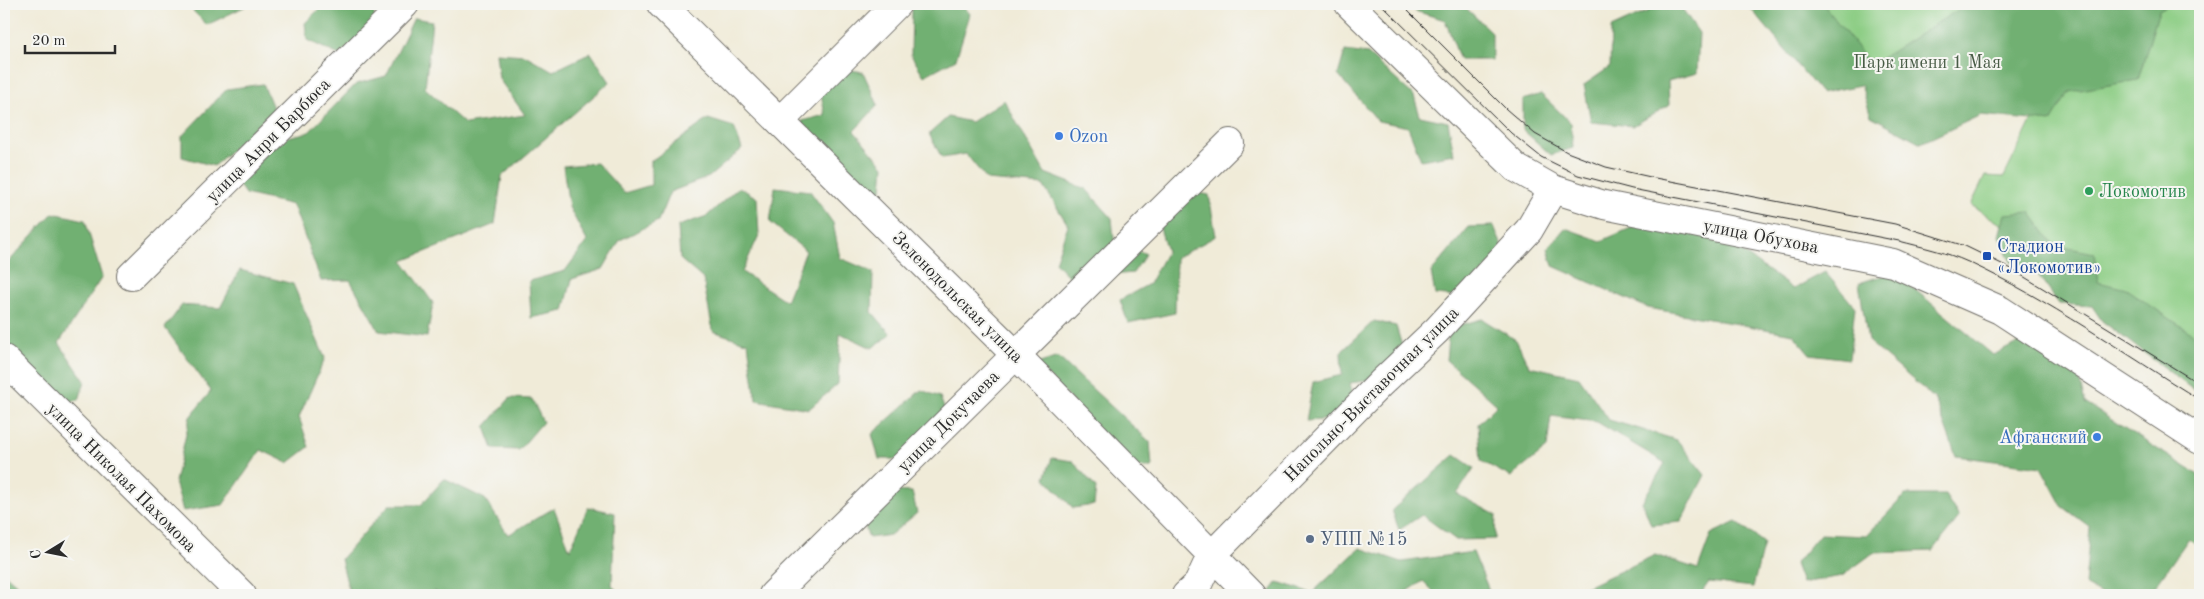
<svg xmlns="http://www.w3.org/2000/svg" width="2204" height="599" font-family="'Old Standard TT',serif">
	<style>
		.green { fill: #8ccd84; stroke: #5c7c58 }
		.forest { fill: #71b072; stroke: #4e6e4e }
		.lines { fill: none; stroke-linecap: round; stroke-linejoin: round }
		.minor-casing { stroke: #706e68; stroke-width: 30 }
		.minor { stroke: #fff; stroke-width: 28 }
		.tram { stroke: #2b2b2b; stroke-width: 1 }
		.shop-dot { fill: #3f7fe0; stroke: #f6f6f2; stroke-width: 2 }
		.leisure-dot { fill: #2e9e5b; stroke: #f6f6f2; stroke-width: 2 }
		.transit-dot { fill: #1a4fb4; stroke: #f6f6f2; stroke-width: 2 }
		.service-dot { fill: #5c6f8a; stroke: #f6f6f2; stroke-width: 2 }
		.labels { text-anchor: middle; stroke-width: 4; stroke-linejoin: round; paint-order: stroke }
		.park-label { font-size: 18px; fill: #485c46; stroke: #f6f6f2 }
		.shop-label { font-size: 18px; fill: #366cbe; stroke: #f6f6f2; text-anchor: start }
		.street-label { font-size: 18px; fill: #2b2b2b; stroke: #f6f6f2 }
		.leisure-label { font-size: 18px; fill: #27864d; stroke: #f6f6f2; text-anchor: start }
		.transit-label { font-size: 18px; fill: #164399; stroke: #f6f6f2; text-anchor: start }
		.service-label { font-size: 18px; fill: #4e5e75; stroke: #f6f6f2; text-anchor: start }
	</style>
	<rect width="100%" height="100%" fill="#f6f6f2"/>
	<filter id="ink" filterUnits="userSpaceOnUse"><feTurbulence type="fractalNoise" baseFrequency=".02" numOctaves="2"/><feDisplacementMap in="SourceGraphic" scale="10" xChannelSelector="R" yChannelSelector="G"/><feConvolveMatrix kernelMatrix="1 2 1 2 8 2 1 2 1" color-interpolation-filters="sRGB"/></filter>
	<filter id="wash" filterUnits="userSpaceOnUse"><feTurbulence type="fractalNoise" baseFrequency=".0096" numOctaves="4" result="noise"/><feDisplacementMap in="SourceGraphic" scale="20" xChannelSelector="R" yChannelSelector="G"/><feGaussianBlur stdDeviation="1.12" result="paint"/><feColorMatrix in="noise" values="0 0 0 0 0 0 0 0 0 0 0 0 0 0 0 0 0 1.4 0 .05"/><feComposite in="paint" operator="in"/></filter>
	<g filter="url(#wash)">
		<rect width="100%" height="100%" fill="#f0ebd8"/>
		<polygon class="green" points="1778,4 2200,4 2200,352 1971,205 1985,176 2004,177 2060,62 1918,130"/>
		<g class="forest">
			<polygon points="189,4 250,4 207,25 188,6"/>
			<polygon points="324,4 372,4 376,23 339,55 307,40 305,23"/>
			<polygon points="922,4 962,4 970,14 956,59 924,76 911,55 912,9"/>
			<polygon points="1407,4 1462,4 1492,33 1492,60 1460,60 1445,20 1415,11"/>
			<polygon points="1664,4 1679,4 1699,33 1697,73 1668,81 1669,105 1633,126 1591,122 1584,85 1610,67 1611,28"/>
			<polygon points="1747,4 1823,4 1871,65 1967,4 2170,4 2159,10 2138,80 2069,92 2051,122 1981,115 1921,143 1871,116 1861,85 1821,93"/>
			<polygon points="414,18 432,21 425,88 465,124 525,115 499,79 496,53 525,55 553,71 591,53 610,82 502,176 495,224 403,261 433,303 427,337 379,331 350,280 321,281 293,205 245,194 235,179 271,141 309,132 356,84 386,76"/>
			<polygon points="1345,51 1368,54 1414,96 1420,116 1448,122 1454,154 1421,160 1408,127 1378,121 1338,75"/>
			<polygon points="840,68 863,72 878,105 854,131 884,166 882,189 864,191 806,139 802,121 825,115 820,88"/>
			<polygon points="263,84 274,110 214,166 182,157 182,136 227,89"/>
			<polygon points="1541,94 1571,123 1573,148 1551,155 1523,130 1523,100"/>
			<polygon points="1004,100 1045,173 1086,189 1112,218 1114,239 1146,254 1133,273 1071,279 1055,262 1068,225 1043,185 987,180 966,154 942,158 929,134 948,117 971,122"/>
			<polygon points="708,119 734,127 742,149 709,177 670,192 658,221 620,240 603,269 572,279 564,311 531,318 529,281 565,271 587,241 569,207 563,166 597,163 624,193 651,185 651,161"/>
			<polygon points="739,187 757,198 759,235 742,272 786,301 806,251 770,222 775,187 810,191 833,223 840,258 873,272 872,312 891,334 872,348 840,333 838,384 809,409 756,400 748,343 713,331 703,279 680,259 678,226 707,216"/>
			<polygon points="1176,188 1209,195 1216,236 1176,258 1175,313 1128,323 1120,300 1149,284 1167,251 1154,209"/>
			<polygon points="2030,212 2054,245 2094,253 2098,282 2126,289 2200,339 2200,395 2102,321 2092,306 2059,304 2036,272 2011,262 1999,236 2005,214"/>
			<polygon points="53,213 85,220 102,277 59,343 85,381 79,400 64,402 4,346 4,267"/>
			<polygon points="1647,221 1716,233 1793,289 1825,272 1855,307 1849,359 1810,354 1793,334 1648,308 1553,266 1548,248 1565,228 1601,241"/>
			<polygon points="1494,226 1504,251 1458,297 1435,295 1431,272 1469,227"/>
			<polygon points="240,270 293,284 325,358 299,417 309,447 288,463 261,450 223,505 183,511 175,482 190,417 211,391 165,328 182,305 220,308"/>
			<polygon points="1894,272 1993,355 2031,337 2076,366 2085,403 2200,476 2200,549 2189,538 2149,595 2103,595 2085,585 2090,527 2062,506 2041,467 1956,456 1935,399 1868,341 1859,283"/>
			<polygon points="1482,319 1516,340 1529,366 1579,377 1609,420 1677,440 1705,475 1681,522 1651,525 1642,502 1665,463 1597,422 1551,416 1547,448 1511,477 1481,461 1478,424 1497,405 1446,360 1449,328"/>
			<polygon points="1374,321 1396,326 1403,349 1373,380 1350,383 1355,404 1338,419 1306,421 1313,382 1342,375 1341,352"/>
			<polygon points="1058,357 1150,442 1152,467 1134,468 1037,364"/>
			<polygon points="921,390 940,397 947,416 904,459 879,459 872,434"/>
			<polygon points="510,398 532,399 543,422 519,450 493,449 485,427"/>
			<polygon points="1455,455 1474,468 1457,494 1496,515 1495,539 1456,540 1422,515 1399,530 1392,510"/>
			<polygon points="1052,458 1073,461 1096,488 1094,505 1073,508 1045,478"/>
			<polygon points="444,479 485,499 508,535 554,508 570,550 588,507 615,513 612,585 620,595 440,595 435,591 424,595 350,595 341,559 389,505 421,505"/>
			<polygon points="891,491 912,492 917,513 890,535 869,538 862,518"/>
			<polygon points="1905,495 1945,495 1959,517 1933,551 1873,553 1842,576 1802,583 1795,564 1820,534 1866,536"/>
			<polygon points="1736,522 1764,543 1753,587 1709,582 1700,595 1569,595 1655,555 1698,569 1711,534"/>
			<polygon points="1360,548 1402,562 1473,552 1491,595 1437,595 1423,581 1402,595 1268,595 1278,582 1312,593"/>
			<polygon points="4,573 29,595 4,595"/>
		</g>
	</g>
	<g filter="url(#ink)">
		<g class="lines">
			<g class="minor-casing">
				<g id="minor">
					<polyline points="661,4 1015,354 1251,595"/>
					<polyline points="1349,4 1516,168 1553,189 1604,205 1893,263 2000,310 2200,440"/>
					<polyline points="780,121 897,4"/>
					<polyline points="131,276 405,4"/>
					<polyline points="4,359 242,595"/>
					<polyline points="773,595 1230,143"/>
					<polyline points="1186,595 1198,584 1211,556 1381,383 1437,330 1529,230 1553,189"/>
				</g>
			</g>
			<use href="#minor" class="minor"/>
			<g class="tram">
				<path d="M1381,4L1511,133L1541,157L1578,175L1632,189L1899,241C1922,247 1946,252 1968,262C2048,299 2125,354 2200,400"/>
				<polyline points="1401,4 1506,109 1535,134 1567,152 1606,167 1655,178 1895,224 1965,246 2008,267 2200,384"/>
			</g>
		</g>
	</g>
	<g class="shop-dot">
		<circle cx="1059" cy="136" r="5"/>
		<circle cx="2097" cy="437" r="5"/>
	</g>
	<circle class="leisure-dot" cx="2089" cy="191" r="5"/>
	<rect class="transit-dot" x="1982" y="251" width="10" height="10" rx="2.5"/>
	<circle class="service-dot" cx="1310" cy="539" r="5"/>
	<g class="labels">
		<g class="park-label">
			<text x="1927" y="68">Парк имени 1 Мая</text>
		</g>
		<g class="shop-label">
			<text x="1069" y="142">Ozon</text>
			<text x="2087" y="443" text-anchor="end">Афганский</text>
		</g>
		<g class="street-label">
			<text transform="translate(268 140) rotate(-45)" y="6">улица Анри Барбюса</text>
			<text transform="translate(1761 236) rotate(11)" y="6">улица Обухова</text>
			<text transform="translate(958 297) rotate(45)" y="6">Зеленодольская улица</text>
			<text transform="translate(1371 394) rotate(-45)" y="6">Напольно-Выставочная улица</text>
			<text transform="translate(948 421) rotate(-45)" y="6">улица Докучаева</text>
			<text transform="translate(122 477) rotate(45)" y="6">улица Николая Пахомова</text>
		</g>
		<g class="leisure-label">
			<text x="2099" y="197">Локомотив</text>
		</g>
		<g class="transit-label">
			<text x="1997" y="252">Стадион<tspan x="1997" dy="21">«Локомотив»</tspan></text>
		</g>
		<g class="service-label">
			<text x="1320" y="545">УПП №15</text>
		</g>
	</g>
	<rect width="2204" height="599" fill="none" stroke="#f6f6f2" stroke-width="20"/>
	<g transform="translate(48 552) rotate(260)" stroke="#f6f6f2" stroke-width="4" paint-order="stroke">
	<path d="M0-4L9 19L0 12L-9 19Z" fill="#2b2b2b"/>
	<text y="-8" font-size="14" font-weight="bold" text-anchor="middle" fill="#2b2b2b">С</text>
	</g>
	<path d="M25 45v8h90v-8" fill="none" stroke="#2b2b2b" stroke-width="2.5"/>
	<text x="32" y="45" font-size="15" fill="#2b2b2b" stroke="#f6f6f2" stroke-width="4" paint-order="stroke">20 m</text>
</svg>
